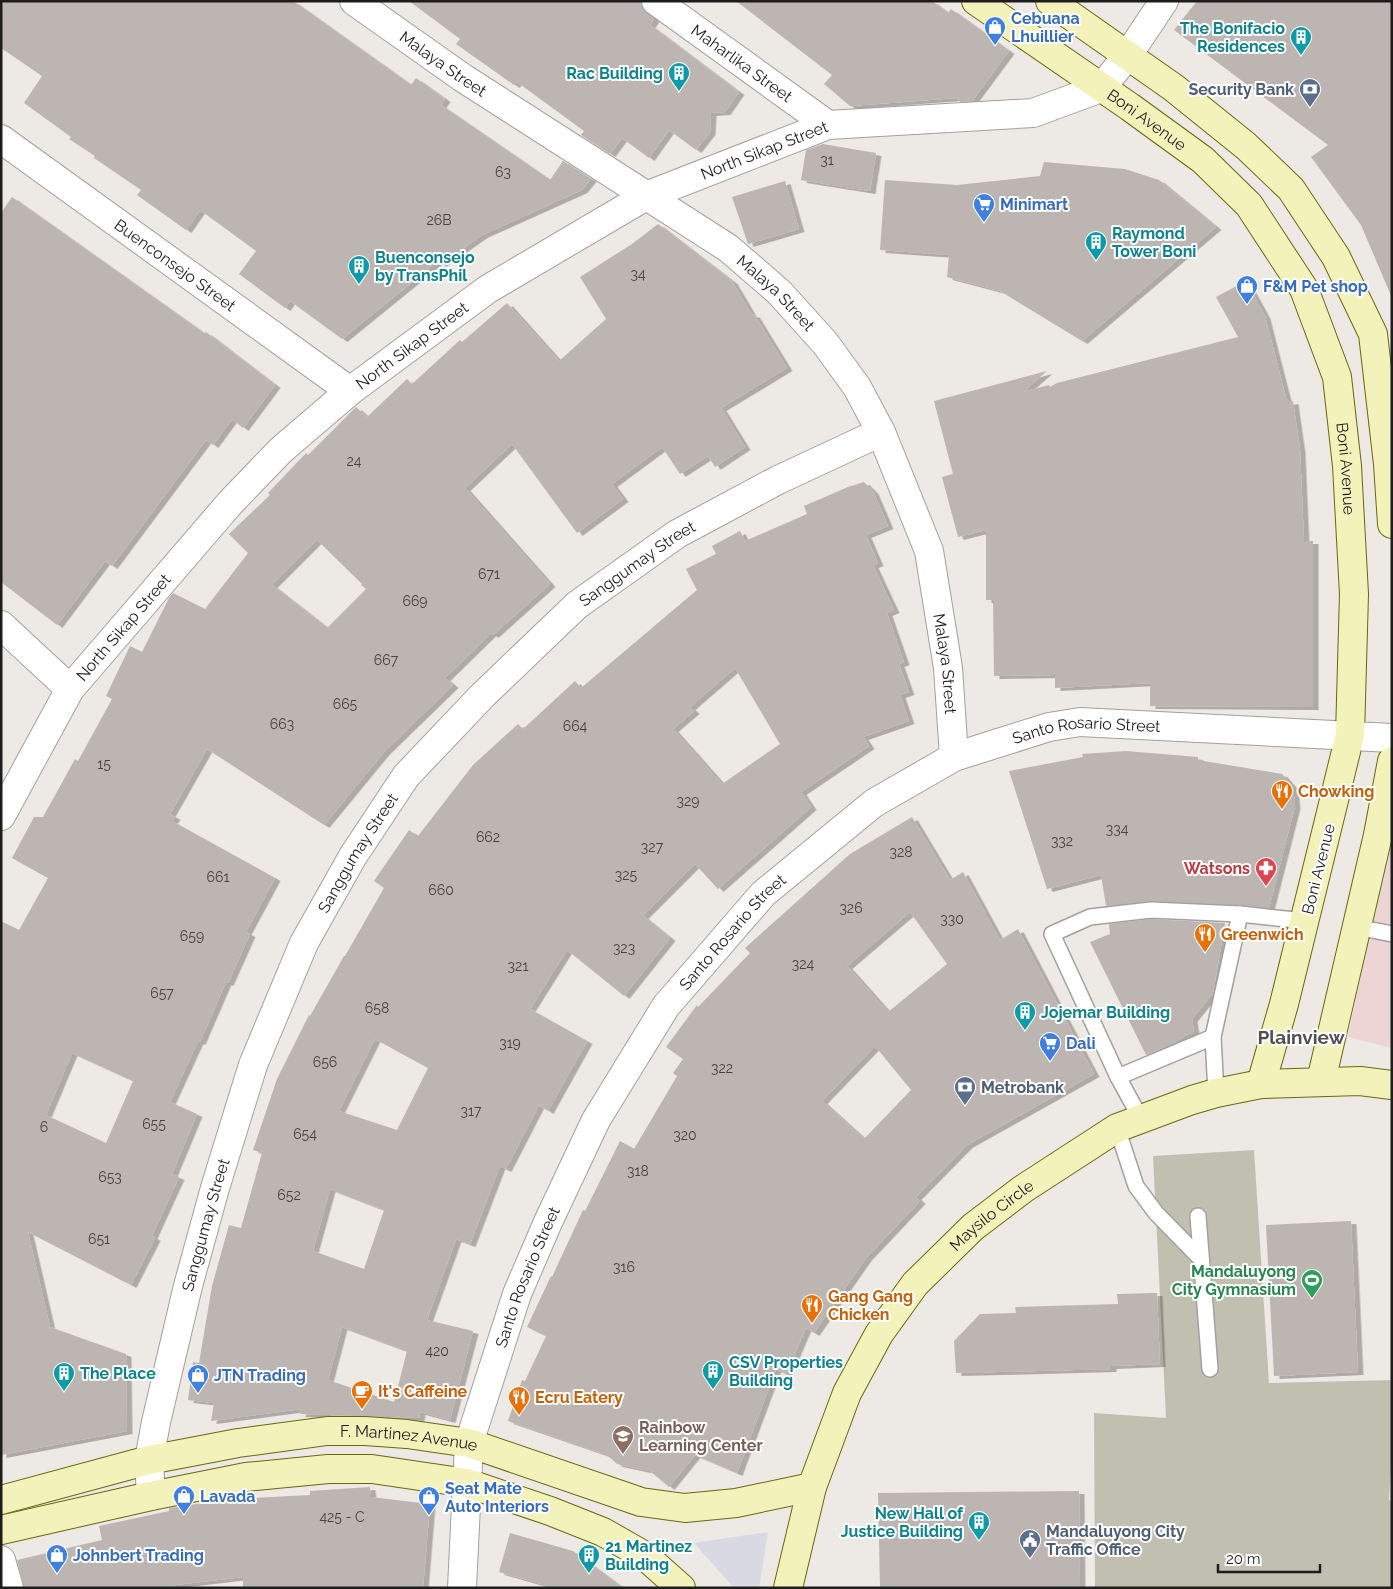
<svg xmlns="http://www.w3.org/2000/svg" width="1393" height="1589" font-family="Raleway,sans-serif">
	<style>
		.commercial { fill: #edd4d5 }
		.construction { fill: #c1c0b0 }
		.plaza { fill: #d8d9e3 }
		.building { fill: #bdb5b1; fill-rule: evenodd; filter: url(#shadow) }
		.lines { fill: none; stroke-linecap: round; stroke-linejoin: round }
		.service-casing { stroke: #a1a1a1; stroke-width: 18 }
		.minor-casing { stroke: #a1a1a1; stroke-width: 30 }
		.tertiary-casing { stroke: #a1a1a1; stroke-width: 30 }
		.secondary-casing { stroke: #676a0e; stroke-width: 30 }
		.service { stroke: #fff; stroke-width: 15 }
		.minor { stroke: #fff; stroke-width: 28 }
		.tertiary { stroke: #fff; stroke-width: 28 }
		.secondary { stroke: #f4f2bb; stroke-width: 28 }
		.labels { text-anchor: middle; stroke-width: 4; stroke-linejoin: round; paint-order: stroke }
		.number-label { font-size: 14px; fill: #454342 }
		.shop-label { font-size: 16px; font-weight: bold; fill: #366cbe; stroke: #fff; text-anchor: start }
		.culture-label { font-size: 16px; font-weight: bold; fill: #0d838f; stroke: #fff; text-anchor: start }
		.street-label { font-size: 16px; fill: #1d1d1d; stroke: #fff }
		.service-label { font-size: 16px; font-weight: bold; fill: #4e5e75; stroke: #fff; text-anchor: start }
		.food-label { font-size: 16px; font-weight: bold; fill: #c56008; stroke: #fff; text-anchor: start }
		.health-label { font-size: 16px; font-weight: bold; fill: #be3a42; stroke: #fff; text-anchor: end }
		.leisure-label { font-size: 16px; font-weight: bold; fill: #27864d; stroke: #fff; text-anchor: end }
		.education-label { font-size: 16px; font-weight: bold; fill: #785e54; stroke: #fff; text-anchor: start }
		.quarter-label { font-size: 19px; font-weight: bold; fill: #505050; stroke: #fff }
	</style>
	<defs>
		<filter id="shadow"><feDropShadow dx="5.5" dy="3" stdDeviation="0" flood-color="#0004"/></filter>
	</defs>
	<rect width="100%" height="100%" fill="#ede9e4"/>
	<polygon class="commercial" points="1386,852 1392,853 1392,1048 1348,1037"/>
	<polygon class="construction" points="1254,1150 1269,1383 1392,1380 1392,1452 1389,1500 1392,1501 1392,1588 1095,1588 1094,1413 1166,1418 1153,1156"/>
	<polygon class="plaza" points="768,1532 759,1588 734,1588 694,1543"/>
	<g class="building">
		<polygon points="1,1 293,1 411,85 416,78 445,99 441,105 550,180 563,161 591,179 582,190 482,235 441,264 438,261 342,339 290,301 285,308 239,274 256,251 200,210 186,230 137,195 141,190 94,158 95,156 69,139 71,137 24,103 42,76 1,48"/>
		<polygon points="409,1 641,1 642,8 654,19 650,25 739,92 725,112 711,113 710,132 696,150 669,130 649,158 622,138 610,154 581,135 584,131 517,82 514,85 456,44 460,39"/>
		<polygon points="736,1 932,1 948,13 951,9 1009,51 972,101 960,102 956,98 850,106 824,84 832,75"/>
		<polygon points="1197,1 1392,1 1392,298 1361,225 1311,157 1328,145 1174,30"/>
		<polygon points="823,144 876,153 870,191 801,180 806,150"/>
		<polygon points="1044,162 1125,169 1159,180 1216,227 1082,341 1000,291 947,277 949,255 880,250 885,180 957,185 1040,176"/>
		<polygon points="785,181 799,229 748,244 732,197"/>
		<polygon points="12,197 205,334 206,332 275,385 243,428 232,419 213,445 206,440 112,566 105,561 57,625 1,582 1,213"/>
		<path d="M658,224L732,281L752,315L754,314L787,368L721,408L745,447L715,467L708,456L680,474L662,447L612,484L623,499L577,533L512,444L465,488L550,584L493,635L491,633L445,678L453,685L384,752L324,825L207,749L170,814L175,817L172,821L275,878L246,932L250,934L228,983L226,982L200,1042L198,1041L170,1102L197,1114L172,1174L179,1177L152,1236L155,1238L131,1285L28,1232L50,1327L126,1354L127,1431L1,1455V921L19,930L48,878L12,858L34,817H43L75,759L78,761L112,699L106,696L130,646L142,652L169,598L173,593L205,609L248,553L229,534L270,495L268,493L306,453L308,455L356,407L367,417L407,379L412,384L460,340L462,342L507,303L559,361L606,319L580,277L632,244ZM317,540L362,584L361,585L366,589L327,628L272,585ZM72,1053L133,1081L106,1143L46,1115Z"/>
		<polygon points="1246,281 1265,316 1287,402 1293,401 1300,450 1304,541 1313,541 1313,707 1150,706 1150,683 1055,688 1055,675 994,676 993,600 986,600 986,530 958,537 942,477 953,474 934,401 1047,371 1023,392 1049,385 1050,387 1057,383 1238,337 1216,297"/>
		<path d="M864,482L873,491L888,526L866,535L878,563L873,565L894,610L887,613L904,662L899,664L909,692L900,695L909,721L863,737L869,746L801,792L811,807L718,889L695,864L643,916L670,938L624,996L567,950L530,1009L587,1041L548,1111L539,1105L506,1169L500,1166L470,1244L456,1239L427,1320L473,1331L450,1420L420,1412L419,1418L300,1414L301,1409L211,1421L214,1403L188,1400L193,1362L199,1363L212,1286L229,1225L241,1228L262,1153L253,1150L277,1079L309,1015L310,1016L344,956H345L384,888L374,881L409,830L418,836L473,765L518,724L523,729L575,681L581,688L697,590L686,569L716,554L712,546L740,531L745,541L807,514L804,506L848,487ZM735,668L780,744L722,784L673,729L694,711L690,707ZM375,1039L428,1068L397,1130L339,1111ZM330,1189L384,1210L364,1269L313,1251ZM342,1327L407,1351L394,1402L328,1380Z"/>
		<polygon points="1126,751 1198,757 1198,760 1282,774 1293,787 1295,806 1269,908 1240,905 1151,901 1106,906 1101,875 1047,889 1009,771 1083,757 1082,754"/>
		<path d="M912,817L950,880L963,872L1000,940L1018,929L1094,1074L967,1145L916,1197L920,1201L866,1258L814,1333L806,1328L786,1374L776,1369L737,1473L695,1455L669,1487L650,1471L617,1464L607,1455L508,1421L522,1380L525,1381L546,1336L527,1327L551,1276L552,1277L583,1210L585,1211L620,1141L634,1149L677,1076L673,1073L683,1059L666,1047L697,1005L698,1007L750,953L745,948L850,854ZM910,912L947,964L888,1012L847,966ZM875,1046L911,1090L864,1139L822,1101Z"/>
		<polygon points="1151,919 1225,923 1213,993 1192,1019 1194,1031 1167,1046 1146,1055 1090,942 1110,934 1109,924"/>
		<polygon points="1351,1221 1358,1372 1274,1376 1266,1225"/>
		<polygon points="1157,1293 1160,1364 1111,1366 1111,1369 956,1373 954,1341 980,1314 1016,1313 1015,1307 1118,1304 1117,1294"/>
		<polygon points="370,1487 371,1497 430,1504 423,1588 243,1588 243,1577 175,1585 176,1588 24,1588 17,1560 102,1540 99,1526 169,1511 169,1508 230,1499 310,1495 310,1491"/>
		<polygon points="1079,1491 1080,1588 880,1588 878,1493"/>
		<polygon points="510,1533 573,1551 623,1588 555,1588 499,1572"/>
	</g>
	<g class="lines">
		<g class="service-casing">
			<g id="service">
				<polyline points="1357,927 1392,934"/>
				<polyline points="1118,1077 1213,1037"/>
				<polyline points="1216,1093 1213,1037 1240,914"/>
				<polyline points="1141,1119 1118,1077 1052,934 1090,917 1151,910 1240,914 1304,921"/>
				<polyline points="1117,1128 1136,1186 1156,1213 1201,1259"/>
				<polyline points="1198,1216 1210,1369"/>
			</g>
		</g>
		<g class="minor-casing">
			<g id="minor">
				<path id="s1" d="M354,1L463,78L728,248L779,292L825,343L857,387L881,432L929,551L948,668L954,757"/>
				<path id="s2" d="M656,1L828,125"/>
				<path id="s3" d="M1,139L350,391"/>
				<polyline points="1,625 70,689"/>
				<path id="s4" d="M1,816L70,689L230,503L281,450L350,391L488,289L646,196L828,125L1033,113L1101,88L1128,55L1164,1"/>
				<path id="s5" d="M469,1443L517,1294L548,1222L596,1120L666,1006L763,894L874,803L954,757L1049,727L1080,722L1392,738"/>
				<path id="s6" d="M151,1496L149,1460L156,1422L188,1286L215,1188L253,1065L304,943L353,856L406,776L482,696L577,605L677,534L778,480L881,432"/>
			</g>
		</g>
		<g class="tertiary-casing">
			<g id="tertiary">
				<polyline points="1,1560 9,1588"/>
				<polyline points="462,1588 469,1443"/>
			</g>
		</g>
		<g class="secondary-casing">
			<g id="secondary">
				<path id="s7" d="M976,1L1130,107L1203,160L1249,205L1304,289L1337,377L1347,466L1354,594L1350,735L1284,1004L1261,1084"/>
				<polyline points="1050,1 1174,88 1246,146 1291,189 1336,257 1373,334 1388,464 1392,524"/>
				<polyline points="1321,1081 1378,835 1392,761"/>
				<path id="s8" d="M1,1500L149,1460L238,1443L327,1431H365L407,1434L469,1443L641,1502L685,1508L736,1503L812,1487"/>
				<polyline points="1,1530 151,1496 246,1477 328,1469 372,1469 467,1483 550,1511 603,1532 645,1556 681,1588"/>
				<path id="s9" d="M788,1588L812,1487L847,1393L879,1334L915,1284L973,1227L1023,1189L1117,1128L1192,1100L1216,1093L1261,1084L1360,1081L1392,1085"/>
			</g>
		</g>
		<use href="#service" class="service"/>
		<use href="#minor" class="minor"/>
		<use href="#tertiary" class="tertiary"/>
		<use href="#secondary" class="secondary"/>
	</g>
	<defs>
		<g id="shop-pin" transform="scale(1.125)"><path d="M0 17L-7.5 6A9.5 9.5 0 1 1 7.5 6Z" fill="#3f7fe0" stroke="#fff"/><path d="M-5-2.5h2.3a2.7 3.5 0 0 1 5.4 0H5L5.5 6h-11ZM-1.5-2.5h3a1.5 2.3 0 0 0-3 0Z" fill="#fff"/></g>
		<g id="building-pin" transform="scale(1.125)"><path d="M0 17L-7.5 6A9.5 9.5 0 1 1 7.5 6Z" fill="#0f9aa8" stroke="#fff"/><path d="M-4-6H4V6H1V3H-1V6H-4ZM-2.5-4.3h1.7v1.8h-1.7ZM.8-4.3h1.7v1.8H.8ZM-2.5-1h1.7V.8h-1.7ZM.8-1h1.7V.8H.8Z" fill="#fff"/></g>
		<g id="bank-pin" transform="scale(1.125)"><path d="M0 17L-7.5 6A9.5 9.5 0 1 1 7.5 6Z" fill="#5c6f8a" stroke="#fff"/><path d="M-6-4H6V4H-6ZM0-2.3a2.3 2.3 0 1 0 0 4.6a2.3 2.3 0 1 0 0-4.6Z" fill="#fff"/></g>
		<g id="supermarket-pin" transform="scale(1.125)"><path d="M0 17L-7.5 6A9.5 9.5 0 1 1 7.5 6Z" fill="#3f7fe0" stroke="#fff"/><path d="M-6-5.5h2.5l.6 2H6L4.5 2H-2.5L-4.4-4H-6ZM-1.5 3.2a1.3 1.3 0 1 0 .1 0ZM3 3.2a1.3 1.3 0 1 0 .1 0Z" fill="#fff"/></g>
		<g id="restaurant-pin" transform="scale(1.125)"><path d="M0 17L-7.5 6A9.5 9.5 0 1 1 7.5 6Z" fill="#e8710a" stroke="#fff"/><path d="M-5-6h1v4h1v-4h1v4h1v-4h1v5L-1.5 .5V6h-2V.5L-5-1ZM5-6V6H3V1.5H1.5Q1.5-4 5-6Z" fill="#fff"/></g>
		<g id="pharmacy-pin" transform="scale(1.125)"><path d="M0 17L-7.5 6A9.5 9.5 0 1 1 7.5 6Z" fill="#e0444e" stroke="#fff"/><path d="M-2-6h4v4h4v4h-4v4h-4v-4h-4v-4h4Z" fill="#fff"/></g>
		<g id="stadium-pin" transform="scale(1.125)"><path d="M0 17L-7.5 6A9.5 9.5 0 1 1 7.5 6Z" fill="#2e9e5b" stroke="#fff"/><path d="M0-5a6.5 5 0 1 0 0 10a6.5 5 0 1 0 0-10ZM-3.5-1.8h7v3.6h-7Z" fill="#fff"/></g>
		<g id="cafe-pin" transform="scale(1.125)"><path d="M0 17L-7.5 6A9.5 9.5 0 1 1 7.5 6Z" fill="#e8710a" stroke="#fff"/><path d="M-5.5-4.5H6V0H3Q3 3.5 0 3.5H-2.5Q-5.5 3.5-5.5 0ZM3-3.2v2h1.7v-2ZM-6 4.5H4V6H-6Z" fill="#fff"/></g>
		<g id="school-pin" transform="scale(1.125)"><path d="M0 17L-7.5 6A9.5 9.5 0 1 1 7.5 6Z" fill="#8d6e63" stroke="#fff"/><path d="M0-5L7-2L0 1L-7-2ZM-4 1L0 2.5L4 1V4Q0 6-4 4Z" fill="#fff"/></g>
		<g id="civic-pin" transform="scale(1.125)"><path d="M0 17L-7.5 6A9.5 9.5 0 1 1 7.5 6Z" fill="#5c6f8a" stroke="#fff"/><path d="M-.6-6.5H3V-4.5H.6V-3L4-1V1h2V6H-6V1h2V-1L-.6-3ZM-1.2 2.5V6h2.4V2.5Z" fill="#fff"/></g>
	</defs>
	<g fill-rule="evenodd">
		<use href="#shop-pin" x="995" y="27"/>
		<use href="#building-pin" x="1301" y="37"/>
		<use href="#building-pin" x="679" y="73"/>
		<use href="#bank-pin" x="1310" y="89"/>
		<use href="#supermarket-pin" x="984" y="204"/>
		<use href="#building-pin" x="1096" y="242"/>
		<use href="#building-pin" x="359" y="266"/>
		<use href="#shop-pin" x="1247" y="286"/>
		<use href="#restaurant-pin" x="1282" y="791"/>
		<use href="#pharmacy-pin" x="1266" y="868"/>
		<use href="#restaurant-pin" x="1205" y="934"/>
		<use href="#building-pin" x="1025" y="1012"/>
		<use href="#supermarket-pin" x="1050" y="1043"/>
		<use href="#bank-pin" x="965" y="1087"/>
		<use href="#stadium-pin" x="1312" y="1280"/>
		<use href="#restaurant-pin" x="812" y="1305"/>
		<use href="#building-pin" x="713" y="1371"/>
		<use href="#building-pin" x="64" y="1373"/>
		<use href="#shop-pin" x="198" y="1375"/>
		<use href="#cafe-pin" x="362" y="1391"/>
		<use href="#restaurant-pin" x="519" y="1397"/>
		<use href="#school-pin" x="623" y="1436"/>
		<use href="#shop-pin" x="184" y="1496"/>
		<use href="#shop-pin" x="429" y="1497"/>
		<use href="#building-pin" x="979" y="1522"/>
		<use href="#civic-pin" x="1030" y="1540"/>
		<use href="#shop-pin" x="57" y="1555"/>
		<use href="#building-pin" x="589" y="1555"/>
	</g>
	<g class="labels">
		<g class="number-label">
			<text x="827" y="165">31</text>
			<text x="503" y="177">63</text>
			<text x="439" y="225">26B</text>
			<text x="638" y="279">34</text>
			<text x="354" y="466">24</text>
			<text x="489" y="579">671</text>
			<text x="415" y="606">669</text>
			<text x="386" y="665">667</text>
			<text x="345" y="709">665</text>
			<text x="282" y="729">663</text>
			<text x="575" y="731">664</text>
			<text x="104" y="769">15</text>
			<text x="688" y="806">329</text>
			<text x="1117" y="834">334</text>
			<text x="488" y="842">662</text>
			<text x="1062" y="846">332</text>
			<text x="652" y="852">327</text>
			<text x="901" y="857">328</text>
			<text x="626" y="880">325</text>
			<text x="218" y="882">661</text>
			<text x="441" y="895">660</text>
			<text x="851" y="913">326</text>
			<text x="952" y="924">330</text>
			<text x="192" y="941">659</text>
			<text x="624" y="953">323</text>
			<text x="803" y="969">324</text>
			<text x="518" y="971">321</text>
			<text x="162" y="998">657</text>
			<text x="377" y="1013">658</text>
			<text x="510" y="1048">319</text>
			<text x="325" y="1067">656</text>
			<text x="722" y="1073">322</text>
			<text x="471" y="1116">317</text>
			<text x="154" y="1129">655</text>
			<text x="44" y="1132">6</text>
			<text x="305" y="1139">654</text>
			<text x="685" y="1140">320</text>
			<text x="638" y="1176">318</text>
			<text x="110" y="1182">653</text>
			<text x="289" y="1200">652</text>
			<text x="99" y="1244">651</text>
			<text x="624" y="1272">316</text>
			<text x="437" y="1356">420</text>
			<text x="342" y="1522">425 - C</text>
		</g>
		<g class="shop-label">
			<text x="1011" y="24">Cebuana<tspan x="1011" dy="18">Lhuillier</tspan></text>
			<text x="1000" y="210">Minimart</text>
			<text x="1263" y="292">F&amp;M Pet shop</text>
			<text x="1066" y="1049">Dali</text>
			<text x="214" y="1381">JTN Trading</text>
			<text x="445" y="1494">Seat Mate<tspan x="445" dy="18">Auto Interiors</tspan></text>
			<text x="200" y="1502">Lavada</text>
			<text x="73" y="1561">Johnbert Trading</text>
		</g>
		<g class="culture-label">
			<text x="1285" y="34" text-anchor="end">The Bonifacio<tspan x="1285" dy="18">Residences</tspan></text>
			<text x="663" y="79" text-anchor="end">Rac Building</text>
			<text x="1112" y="239">Raymond<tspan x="1112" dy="18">Tower Boni</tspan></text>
			<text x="375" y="263">Buenconsejo<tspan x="375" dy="18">by TransPhil</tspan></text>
			<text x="1041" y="1018">Jojemar Building</text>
			<text x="729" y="1368">CSV Properties<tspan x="729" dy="18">Building</tspan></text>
			<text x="80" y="1379">The Place</text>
			<text x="963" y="1519" text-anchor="end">New Hall of<tspan x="963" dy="18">Justice Building</tspan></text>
			<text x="605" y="1552">21 Martinez<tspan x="605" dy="18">Building</tspan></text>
		</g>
		<g class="street-label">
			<text dy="6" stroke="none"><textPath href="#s1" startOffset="109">Malaya Street</textPath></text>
			<text dy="6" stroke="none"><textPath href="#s2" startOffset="106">Maharlika Street</textPath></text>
			<text dy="6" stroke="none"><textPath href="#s7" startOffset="208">Boni Avenue</textPath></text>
			<text dy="6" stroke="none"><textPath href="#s4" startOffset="1036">North Sikap Street</textPath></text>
			<text dy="6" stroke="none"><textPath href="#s3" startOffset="215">Buenconsejo Street</textPath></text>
			<text dy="6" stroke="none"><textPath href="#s1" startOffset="514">Malaya Street</textPath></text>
			<text dy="6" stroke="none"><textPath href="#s4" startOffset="631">North Sikap Street</textPath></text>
			<text dy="6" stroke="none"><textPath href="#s7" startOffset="628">Boni Avenue</textPath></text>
			<text dy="6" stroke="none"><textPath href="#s6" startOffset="1088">Sanggumay Street</textPath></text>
			<text dy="6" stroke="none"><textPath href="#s4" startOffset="226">North Sikap Street</textPath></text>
			<text dy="6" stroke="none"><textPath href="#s1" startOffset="932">Malaya Street</textPath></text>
			<text dy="6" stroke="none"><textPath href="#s5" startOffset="1002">Santo Rosario Street</textPath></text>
			<text dy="6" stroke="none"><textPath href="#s6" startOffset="682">Sanggumay Street</textPath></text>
			<text transform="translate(1318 869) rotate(-76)" y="6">Boni Avenue</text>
			<text dy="6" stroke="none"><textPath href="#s5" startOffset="581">Santo Rosario Street</textPath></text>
			<text dy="6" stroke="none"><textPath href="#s9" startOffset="436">Maysilo Circle</textPath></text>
			<text dy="6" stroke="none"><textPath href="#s6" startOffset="278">Sanggumay Street</textPath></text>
			<text dy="6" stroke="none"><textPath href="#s5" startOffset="176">Santo Rosario Street</textPath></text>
			<text dy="6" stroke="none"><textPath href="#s8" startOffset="416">F. Martinez Avenue</textPath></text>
		</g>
		<g class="service-label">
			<text x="1294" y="95" text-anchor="end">Security Bank</text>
			<text x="981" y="1093">Metrobank</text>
			<text x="1046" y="1537">Mandaluyong City<tspan x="1046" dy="18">Traffic Office</tspan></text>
		</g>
		<g class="food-label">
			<text x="1298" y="797">Chowking</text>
			<text x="1221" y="940">Greenwich</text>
			<text x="828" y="1302">Gang Gang<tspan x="828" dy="18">Chicken</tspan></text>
			<text x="378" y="1397">It's Caffeine</text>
			<text x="535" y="1403">Ecru Eatery</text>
		</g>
		<g class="health-label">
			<text x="1250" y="874">Watsons</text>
		</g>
		<g class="leisure-label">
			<text x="1296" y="1277">Mandaluyong<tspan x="1296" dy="18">City Gymnasium</tspan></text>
		</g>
		<g class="education-label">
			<text x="639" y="1433">Rainbow<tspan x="639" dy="18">Learning Center</tspan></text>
		</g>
		<g class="quarter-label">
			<text x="1301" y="1044">Plainview</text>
		</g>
	</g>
	<rect width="1393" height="1589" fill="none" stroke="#1d1d1d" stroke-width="5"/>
	<path d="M1218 1564v8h102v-8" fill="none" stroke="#1d1d1d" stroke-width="2.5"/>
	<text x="1226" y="1564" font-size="15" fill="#1d1d1d" stroke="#ffffff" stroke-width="4" paint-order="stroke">20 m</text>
</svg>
